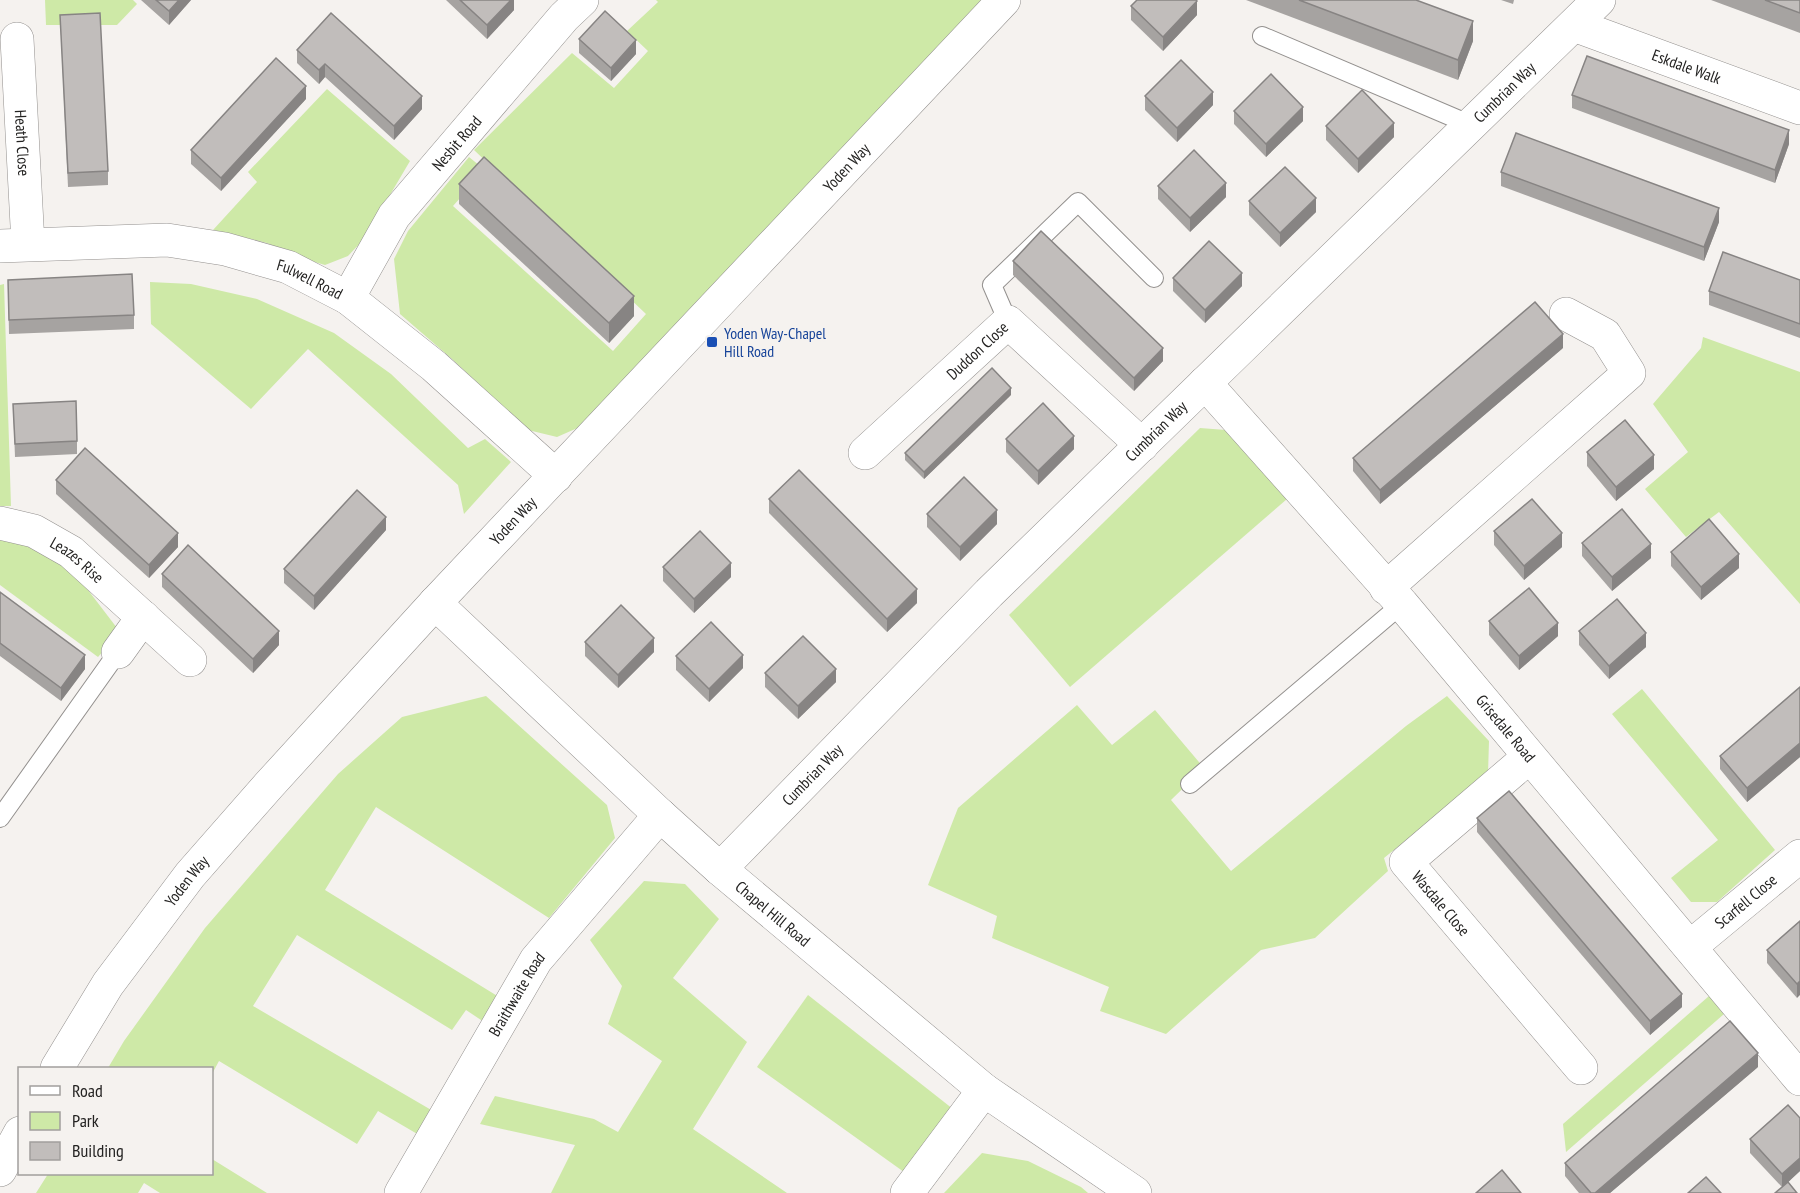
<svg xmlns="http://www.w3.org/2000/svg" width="1800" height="1193" font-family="'PT Sans Narrow',sans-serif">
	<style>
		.green { fill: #cee9a7 }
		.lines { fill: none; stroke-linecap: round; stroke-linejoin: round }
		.lane-casing { stroke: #93908e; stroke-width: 20 }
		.street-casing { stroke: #93908e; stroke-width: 34 }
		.secondary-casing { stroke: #93908e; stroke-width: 34 }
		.lane { stroke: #fff; stroke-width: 18 }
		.street { stroke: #fff; stroke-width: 33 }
		.secondary { stroke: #fff; stroke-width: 33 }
		.wall { fill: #a6a3a1 }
		.shaded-wall { fill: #878483 }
		.building { fill: #c1bdbb; stroke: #878483; stroke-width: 1.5 }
		.transit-dot { fill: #1a4fb4; stroke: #f5f2ef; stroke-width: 2 }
		.labels { text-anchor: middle; stroke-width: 4.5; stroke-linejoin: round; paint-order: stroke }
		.street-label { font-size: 16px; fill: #242322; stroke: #f5f2ef }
		.transit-label { font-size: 16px; fill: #164399; stroke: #f5f2ef; text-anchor: start }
	</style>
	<rect width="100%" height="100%" fill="#f5f2ef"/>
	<g class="green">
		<polygon points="45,0 133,0 137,4 117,25 46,25"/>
		<polygon points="656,0 984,0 582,426 557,437 528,430 452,359 400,314 394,259 408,231 469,157 485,170 453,206 613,351 646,314 474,150 572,53 614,88 648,51 627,31 658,2"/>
		<polygon points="327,89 410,161 364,239 348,256 325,265 301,258 267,243 213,230 257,182 248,172"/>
		<polygon points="150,282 191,284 257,299 334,333 391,374 468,448 485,439 511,462 464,514 458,485 308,349 251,409 151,324"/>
		<polygon points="4,284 11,506 0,506 0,285"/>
		<polygon points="1703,337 1800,372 1800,604 1719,512 1686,537 1645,489 1688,452 1653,404 1701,348"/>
		<polygon points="1200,428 1226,430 1287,499 1070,687 1009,615"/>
		<polygon points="0,536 10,539 56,558 88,590 117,628 114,639 98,657 0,585"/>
		<polygon points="1642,689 1775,850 1717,902 1691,902 1671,878 1718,840 1612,714"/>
		<polygon points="486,696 607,805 615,838 549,918 376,807 325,890 499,997 484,1022 466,1010 452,1030 297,935 253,1006 433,1111 419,1135 378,1111 357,1144 219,1061 212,1074 212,1068 108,1068 124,1041 205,928 338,774 402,717"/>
		<polygon points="1447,696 1489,741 1488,774 1384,858 1388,871 1315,938 1261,950 1166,1034 1100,1011 1109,987 992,938 997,916 928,885 958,808 1077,705 1112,745 1155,710 1204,768 1171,800 1231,871 1406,726"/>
		<polygon points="644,881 685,884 719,919 673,978 747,1042 693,1129 787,1193 551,1193 575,1145 480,1124 495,1096 594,1119 618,1132 662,1061 608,1024 622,986 590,940"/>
		<polygon points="808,995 953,1109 904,1172 757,1067"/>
		<polygon points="1709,996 1724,1014 1566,1152 1563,1124"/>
		<polygon points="982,1153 1028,1161 1081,1187 1088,1193 944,1193"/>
		<polygon points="212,1159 267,1193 160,1193 144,1183 138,1193 36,1193 48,1174 212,1174"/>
	</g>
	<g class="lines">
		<g class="lane-casing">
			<g id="lane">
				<polyline points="1262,36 1471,125"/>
				<polyline points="1008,322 992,285 1078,202 1154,278"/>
				<polyline points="1190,784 1402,604"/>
				<polyline points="0,818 118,652"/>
			</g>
		</g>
		<g class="street-casing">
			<g id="street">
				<path id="s1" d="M1574,25L1800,108"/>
				<path id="s2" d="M17,39L28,244"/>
				<path id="s3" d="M0,246L167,240L225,249L288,267L348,298L434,366L556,476"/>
				<path id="s4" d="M348,298L394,216L564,17L582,0"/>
				<path id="s5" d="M1205,383L1402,604L1800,1079"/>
				<path id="s6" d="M865,453L1008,322L1142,445"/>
				<path id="s7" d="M0,523L34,531L71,552L190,660"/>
				<polyline points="1386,588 1629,373 1605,335 1566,314"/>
				<path id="s8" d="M435,603L660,815L720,869L984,1090L1135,1193"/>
				<polyline points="118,652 143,617"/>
				<path id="s9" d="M1529,757L1406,862L1581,1068"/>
				<path id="s10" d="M720,869L989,593L1599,0"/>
				<path id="s11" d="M1690,947L1800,856"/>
				<path id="s12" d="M401,1193L536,960L660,815"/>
				<polyline points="907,1193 984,1090"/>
			</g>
		</g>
		<g class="secondary-casing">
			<g id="secondary">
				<path id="s13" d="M57,1068L108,984L190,875L269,785L435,603L1004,0"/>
				<polyline points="0,1170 20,1133"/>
			</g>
		</g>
		<use href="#lane" class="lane"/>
		<use href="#street" class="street"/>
		<use href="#secondary" class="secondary"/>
	</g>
	<g class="wall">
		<polygon points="141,0 191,0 169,25"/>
		<polygon points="446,0 514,0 514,10 487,39"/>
		<polygon points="1246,0 1416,0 1473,41 1458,80"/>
		<polygon points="1501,0 1514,0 1513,4"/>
		<polygon points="1711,0 1800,0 1800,33"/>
		<polygon points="1131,6 1197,15 1163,51 1131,20"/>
		<polygon points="60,15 108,171 108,185 68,187"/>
		<polygon points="579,39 636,54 611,81 579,53"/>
		<polygon points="297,50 422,109 394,140 325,77 319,84 297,63"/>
		<polygon points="1572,95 1789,144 1775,183 1572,108"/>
		<polygon points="1145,96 1213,105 1177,142 1145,110"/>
		<polygon points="306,99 221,191 191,164 191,150"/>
		<polygon points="1234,111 1303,121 1266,157 1234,124"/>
		<polygon points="1326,126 1394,137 1358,173 1326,140"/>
		<polygon points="1501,172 1719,222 1704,261 1501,186"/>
		<polygon points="459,184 634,316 609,343 459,204"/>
		<polygon points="1158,186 1226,197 1190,232 1158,199"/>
		<polygon points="1249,201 1316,212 1280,247 1249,215"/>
		<polygon points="1013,261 1163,361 1134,391 1013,275"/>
		<polygon points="1173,278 1242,286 1205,323 1173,291"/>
		<polygon points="8,280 134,315 134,329 9,334"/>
		<polygon points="1800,280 1800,338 1709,305 1709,291"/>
		<polygon points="1563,348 1380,504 1353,471 1353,458"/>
		<polygon points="1011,395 924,479 905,460 905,453"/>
		<polygon points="13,404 77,441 77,454 15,457"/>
		<polygon points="1006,439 1074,449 1038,485 1006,452"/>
		<polygon points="1587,452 1654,469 1616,501 1587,466"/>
		<polygon points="56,480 178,547 149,578 56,494"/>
		<polygon points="769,499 917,603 887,632 769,513"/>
		<polygon points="927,514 997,524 960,561 927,527"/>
		<polygon points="386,530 314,610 284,583 284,569"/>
		<polygon points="1494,531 1562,547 1524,580 1494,545"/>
		<polygon points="1582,543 1651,558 1612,591 1582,556"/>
		<polygon points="1671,552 1739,568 1701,600 1671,566"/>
		<polygon points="663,567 731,577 694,613 663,581"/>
		<polygon points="162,574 279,645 253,673 162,587"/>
		<polygon points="0,592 85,669 61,701 0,656"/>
		<polygon points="1489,621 1558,636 1519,670 1489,635"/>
		<polygon points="1579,631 1646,647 1609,679 1579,645"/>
		<polygon points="585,642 654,652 618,688 585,656"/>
		<polygon points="676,656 743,668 709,702 676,670"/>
		<polygon points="765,673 836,682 798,719 765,687"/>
		<polygon points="1800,687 1800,757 1747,802 1720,769 1720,756"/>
		<polygon points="1477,818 1682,1007 1650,1035 1477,832"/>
		<polygon points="1800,921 1797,998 1767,963 1767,950"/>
		<polygon points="1758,1067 1610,1193 1579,1193 1565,1176 1565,1163"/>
		<polygon points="1800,1118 1800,1171 1782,1187 1750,1153 1750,1139"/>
	</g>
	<g class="shaded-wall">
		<polygon points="179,0 191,0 169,25 169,11"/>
		<polygon points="511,0 514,0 514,10 487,39 487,25"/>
		<polygon points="1197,1 1197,15 1163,51 1163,37"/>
		<polygon points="1473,21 1473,41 1458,80 1458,60"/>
		<polygon points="636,40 636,54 611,81 611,68"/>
		<polygon points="325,64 325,77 319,84 319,70"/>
		<polygon points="306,86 306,99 221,191 221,178"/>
		<polygon points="1213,92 1213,105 1177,142 1177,128"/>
		<polygon points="422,96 422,109 394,140 394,126"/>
		<polygon points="1303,107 1303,121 1266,157 1266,144"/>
		<polygon points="1394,123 1394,137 1358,173 1358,159"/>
		<polygon points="1789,130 1789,144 1775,183 1775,170"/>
		<polygon points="1226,183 1226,197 1190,232 1190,218"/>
		<polygon points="1316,198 1316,212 1280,247 1280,233"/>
		<polygon points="1719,208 1719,222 1704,261 1704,247"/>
		<polygon points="1242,273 1242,286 1205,323 1205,310"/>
		<polygon points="634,296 634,316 609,343 609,323"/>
		<polygon points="1563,334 1563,348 1380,504 1380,490"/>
		<polygon points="1163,348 1163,361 1134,391 1134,378"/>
		<polygon points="1011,388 1011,395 924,479 924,472"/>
		<polygon points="1074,436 1074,449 1038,485 1038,471"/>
		<polygon points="1654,455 1654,469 1616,501 1616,487"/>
		<polygon points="997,510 997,524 960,561 960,547"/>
		<polygon points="386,517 386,530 314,610 314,596"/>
		<polygon points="178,533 178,547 149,578 149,565"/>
		<polygon points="1562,533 1562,547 1524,580 1524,566"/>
		<polygon points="1651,544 1651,558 1612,591 1612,577"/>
		<polygon points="1739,554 1739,568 1701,600 1701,587"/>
		<polygon points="731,563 731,577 694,613 694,599"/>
		<polygon points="917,589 917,603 887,632 887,619"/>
		<polygon points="1558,623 1558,636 1519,670 1519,656"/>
		<polygon points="279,631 279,645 253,673 253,659"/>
		<polygon points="1646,633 1646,647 1609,679 1609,666"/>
		<polygon points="654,638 654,652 618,688 618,675"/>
		<polygon points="85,655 85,669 61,701 61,688"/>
		<polygon points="743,655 743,668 709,702 709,689"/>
		<polygon points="836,669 836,682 798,719 798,706"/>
		<polygon points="1800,743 1800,757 1747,802 1747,788"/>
		<polygon points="1800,981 1800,995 1797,998 1797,984"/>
		<polygon points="1682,994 1682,1007 1650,1035 1650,1021"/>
		<polygon points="1758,1053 1758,1067 1610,1193 1595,1193"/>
		<polygon points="1800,1158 1800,1171 1782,1188 1782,1174"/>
	</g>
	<g class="building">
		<polygon points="156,0 179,0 169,11"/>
		<polygon points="460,0 511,0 487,25"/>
		<polygon points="1137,0 1196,0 1197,1 1163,37 1131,6"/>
		<polygon points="1299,0 1416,0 1473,21 1458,60"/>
		<polygon points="1765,0 1800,0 1800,13"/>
		<polygon points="605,11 636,40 611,68 579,39"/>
		<polygon points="100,13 108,171 68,173 60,15"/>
		<polygon points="331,13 422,96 394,126 325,64 319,70 297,50"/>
		<polygon points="1587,56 1789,130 1775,170 1572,95"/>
		<polygon points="276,58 306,86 221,178 191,150"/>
		<polygon points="1181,60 1213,92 1177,128 1145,96"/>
		<polygon points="1271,74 1303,107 1266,144 1234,111"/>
		<polygon points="1362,90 1394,123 1358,159 1326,126"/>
		<polygon points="1516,133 1719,208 1704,247 1501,172"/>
		<polygon points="1194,150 1226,183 1190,218 1158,186"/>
		<polygon points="484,157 634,296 609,323 459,184"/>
		<polygon points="1285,167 1316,198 1280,233 1249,201"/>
		<polygon points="1041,231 1163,348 1134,378 1013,261"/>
		<polygon points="1209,241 1242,273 1205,310 1173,278"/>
		<polygon points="1723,252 1800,280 1800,324 1709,291"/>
		<polygon points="132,274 134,315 9,320 8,280"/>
		<polygon points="1535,302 1563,334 1380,490 1353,458"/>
		<polygon points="992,368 1011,388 924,472 905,453"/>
		<polygon points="76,401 77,441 15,444 13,404"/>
		<polygon points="1043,403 1074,436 1038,471 1006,439"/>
		<polygon points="1625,420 1654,455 1616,487 1587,452"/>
		<polygon points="85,448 178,533 149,565 56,480"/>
		<polygon points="799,470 917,589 887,619 769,499"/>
		<polygon points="964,477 997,510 960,547 927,514"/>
		<polygon points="357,490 386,517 314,596 284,569"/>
		<polygon points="1532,499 1562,533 1524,566 1494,531"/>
		<polygon points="1622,509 1651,544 1612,577 1582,543"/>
		<polygon points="1709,519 1739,554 1701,587 1671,552"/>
		<polygon points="700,531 731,563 694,599 663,567"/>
		<polygon points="188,545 279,631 253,659 162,574"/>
		<polygon points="1529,588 1558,623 1519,656 1489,621"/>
		<polygon points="0,592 85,655 61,688 0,643"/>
		<polygon points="1617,599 1646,633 1609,666 1579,631"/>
		<polygon points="621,605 654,638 618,675 585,642"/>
		<polygon points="711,622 743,655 709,689 676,656"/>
		<polygon points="803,636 836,669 798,706 765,673"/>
		<polygon points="1800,687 1800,743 1747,788 1720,756"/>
		<polygon points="1509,791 1682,994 1650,1021 1477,818"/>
		<polygon points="1800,921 1800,981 1797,984 1767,950"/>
		<polygon points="1730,1021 1758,1053 1595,1193 1591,1193 1565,1163"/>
		<polygon points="1788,1105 1800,1118 1800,1158 1782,1174 1750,1139"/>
		<polygon points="1502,1170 1521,1193 1476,1193"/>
		<polygon points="1706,1177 1721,1193 1688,1193"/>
		<polygon points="1788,1182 1797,1193 1775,1193"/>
	</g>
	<rect class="transit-dot" x="706" y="336" width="12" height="12" rx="3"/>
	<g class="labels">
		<g class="street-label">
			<text dy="6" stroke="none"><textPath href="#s1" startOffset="120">Eskdale Walk</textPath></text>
			<text dy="6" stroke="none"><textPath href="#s10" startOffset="1104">Cumbrian Way</textPath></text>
			<text dy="6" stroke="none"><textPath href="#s2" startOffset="104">Heath Close</textPath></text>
			<text dy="6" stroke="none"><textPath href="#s4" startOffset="190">Nesbit Road</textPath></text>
			<text dy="6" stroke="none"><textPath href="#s13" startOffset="1200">Yoden Way</textPath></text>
			<text dy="6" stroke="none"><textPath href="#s3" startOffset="316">Fulwell Road</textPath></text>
			<text dy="6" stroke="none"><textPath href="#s6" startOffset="152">Duddon Close</textPath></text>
			<text dy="6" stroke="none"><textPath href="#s10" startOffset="618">Cumbrian Way</textPath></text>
			<text dy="6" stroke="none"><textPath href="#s13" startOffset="714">Yoden Way</textPath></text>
			<text dy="6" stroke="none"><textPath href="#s7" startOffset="87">Leazes Rise</textPath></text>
			<text dy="6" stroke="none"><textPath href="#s5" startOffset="458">Grisedale Road</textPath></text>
			<text dy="6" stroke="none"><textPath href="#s10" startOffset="132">Cumbrian Way</textPath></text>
			<text dy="6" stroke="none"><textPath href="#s13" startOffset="228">Yoden Way</textPath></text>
			<text dy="6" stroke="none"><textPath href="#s11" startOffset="72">Scarfell Close</textPath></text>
			<text dy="6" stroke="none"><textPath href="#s9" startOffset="216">Wasdale Close</textPath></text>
			<text dy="6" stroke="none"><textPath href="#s8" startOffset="459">Chapel Hill Road</textPath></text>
			<text dy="6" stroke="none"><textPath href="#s12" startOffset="230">Braithwaite Road</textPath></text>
		</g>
		<g class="transit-label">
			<text x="724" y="339">Yoden Way-Chapel<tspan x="724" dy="18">Hill Road</tspan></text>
		</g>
	</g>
	<rect x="18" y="1067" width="195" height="108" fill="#f5f2ef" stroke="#a19f9d" stroke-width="1.5"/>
	<rect x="30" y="1086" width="30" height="9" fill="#ffffff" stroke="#a19f9d" stroke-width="1.5"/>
	<text x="72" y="1097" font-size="18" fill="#242322">Road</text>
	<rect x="30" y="1112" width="30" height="18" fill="#cee9a7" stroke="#a19f9d" stroke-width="1.5"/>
	<text x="72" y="1127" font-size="18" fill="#242322">Park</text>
	<rect x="30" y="1142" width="30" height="18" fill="#c1bdbb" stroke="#a19f9d" stroke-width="1.5"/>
	<text x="72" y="1157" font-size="18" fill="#242322">Building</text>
</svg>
